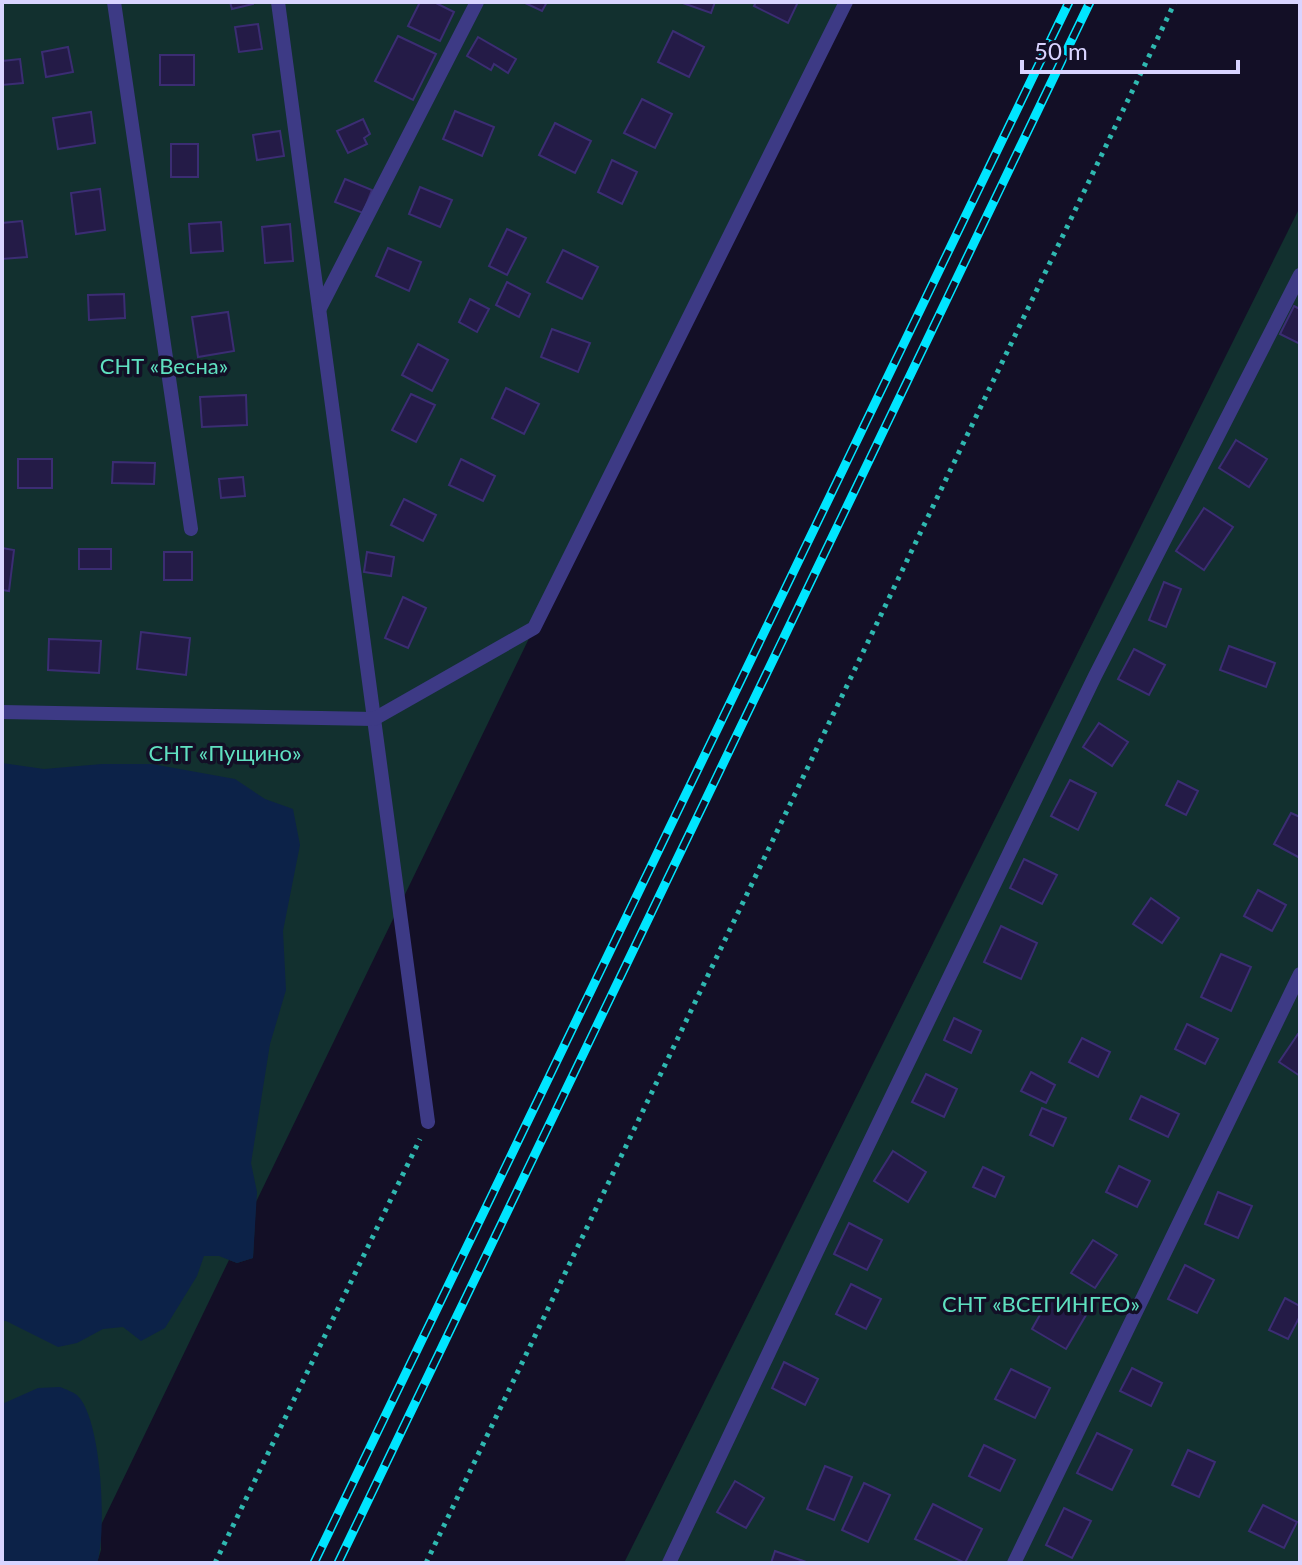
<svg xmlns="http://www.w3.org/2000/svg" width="1302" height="1565" font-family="Lato,sans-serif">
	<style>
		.green { fill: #12302f }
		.water { fill: #0c2248 }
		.building { fill: #241b47; stroke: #3b2d73; stroke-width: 2 }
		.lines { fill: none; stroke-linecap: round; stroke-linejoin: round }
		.path { stroke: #2fb8b0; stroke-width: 5; stroke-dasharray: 4 6; stroke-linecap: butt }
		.lane { stroke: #3d3a85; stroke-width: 14 }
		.rail-casing { stroke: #00e5ff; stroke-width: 9 }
		.rail { stroke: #130f26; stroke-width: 6; stroke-dasharray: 18; stroke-linecap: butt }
		.labels { text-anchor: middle; stroke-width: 7; stroke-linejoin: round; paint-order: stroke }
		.park-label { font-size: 22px; fill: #5fe0c0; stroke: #130f26 }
	</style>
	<rect width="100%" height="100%" fill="#130f26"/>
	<g class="green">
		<polygon points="2,2 846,2 534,628 256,1202 253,1258 237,1263 229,1260 101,1525 101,1550 97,1563 2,1563"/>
		<polygon points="1300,207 1300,1563 624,1563"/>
	</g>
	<g class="water">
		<polygon points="2,763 44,769 102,764 152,764 235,779 265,799 293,809 300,845 283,931 286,990 270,1044 251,1163 257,1192 253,1258 237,1263 219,1256 204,1256 197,1276 165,1328 141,1341 123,1327 103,1329 77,1343 58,1347 6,1321 2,1321"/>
		<path d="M60,1387C65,1389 73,1392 77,1395C102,1418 107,1533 97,1563H2V1404L38,1388Z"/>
	</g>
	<g class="building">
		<polygon points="230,2 253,2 253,4 232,9"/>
		<polygon points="420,2 434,2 454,12 440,41 408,26"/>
		<polygon points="523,2 547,2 542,11"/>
		<polygon points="680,2 715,2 711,13"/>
		<polygon points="756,2 798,2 788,23 754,6"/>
		<polygon points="258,24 262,49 239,52 235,27"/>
		<polygon points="673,31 704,47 689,77 658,62"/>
		<polygon points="398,36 436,54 413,100 375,81"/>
		<polygon points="478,37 516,59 508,73 494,64 491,70 467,56"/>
		<polygon points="68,47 73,72 46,77 42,52"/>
		<rect x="160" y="55" width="34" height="30"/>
		<polygon points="20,59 23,83 2,85 2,61"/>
		<polygon points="642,99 672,114 655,148 624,133"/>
		<polygon points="455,111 494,127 482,156 443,139"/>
		<polygon points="91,112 95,143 58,149 53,118"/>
		<polygon points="363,119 370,134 364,138 367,144 348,153 337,131"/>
		<polygon points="555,123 591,141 575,173 539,155"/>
		<polygon points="280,131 284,156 257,160 253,135"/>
		<rect x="171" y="144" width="27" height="33"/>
		<polygon points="612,160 637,172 622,204 598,192"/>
		<polygon points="345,179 372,190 363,213 335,202"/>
		<polygon points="420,187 452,200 440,227 409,214"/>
		<polygon points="100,189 105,230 76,234 71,193"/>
		<polygon points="22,221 27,257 2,259 2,223"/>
		<polygon points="221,222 223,251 191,253 189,224"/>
		<polygon points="290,224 293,261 265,263 262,227"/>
		<polygon points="507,229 526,238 507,275 489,266"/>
		<polygon points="388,248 421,262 409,291 376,276"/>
		<polygon points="563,250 598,267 582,299 547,282"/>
		<polygon points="507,282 530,294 519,317 496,305"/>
		<polygon points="124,294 125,318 89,320 88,295"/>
		<polygon points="470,299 489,309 477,332 459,322"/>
		<polygon points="1294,306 1300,309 1300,344 1280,334"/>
		<polygon points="228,312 234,351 198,357 192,317"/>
		<polygon points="552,329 590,343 578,372 541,357"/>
		<polygon points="418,344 448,360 432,391 402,375"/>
		<polygon points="506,388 539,404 524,434 492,418"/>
		<polygon points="411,394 435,405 416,442 392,430"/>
		<polygon points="246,395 247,425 202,427 200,397"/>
		<polygon points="1236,440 1267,459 1249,487 1219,468"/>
		<rect x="18" y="459" width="34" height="29"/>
		<polygon points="461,459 495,476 483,501 449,485"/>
		<polygon points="113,462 155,463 154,484 112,483"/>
		<polygon points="243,477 245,496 221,498 219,479"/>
		<polygon points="404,499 436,515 423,541 391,525"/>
		<polygon points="1204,508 1233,527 1204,570 1176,551"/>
		<polygon points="2,548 14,550 9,591 2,590"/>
		<rect x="79" y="549" width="32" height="20"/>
		<rect x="164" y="552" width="28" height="28"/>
		<polygon points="367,552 394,557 391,576 364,572"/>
		<polygon points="1164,582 1181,589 1166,627 1149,620"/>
		<polygon points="403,597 426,608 408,648 385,638"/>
		<polygon points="141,632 190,638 186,675 137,669"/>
		<polygon points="49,639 101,641 99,673 48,670"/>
		<polygon points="1229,646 1275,663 1266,687 1220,670"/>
		<polygon points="1134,649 1165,665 1149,695 1118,679"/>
		<polygon points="1099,723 1128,742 1112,766 1083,747"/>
		<polygon points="1070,780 1096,793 1078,830 1051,816"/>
		<polygon points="1178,781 1198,791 1186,815 1166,805"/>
		<polygon points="1291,813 1300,817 1300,858 1274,844"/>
		<polygon points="1024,859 1057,875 1042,904 1010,888"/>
		<polygon points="1258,890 1286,905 1272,931 1244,916"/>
		<polygon points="1151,898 1179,918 1162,943 1133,924"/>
		<polygon points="1001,926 1037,943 1021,979 984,962"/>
		<polygon points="1221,954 1251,967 1231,1011 1201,997"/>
		<polygon points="954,1018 981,1031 971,1053 944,1040"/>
		<polygon points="1187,1024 1218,1039 1205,1064 1175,1049"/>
		<polygon points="1298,1034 1300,1035 1300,1076 1279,1062"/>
		<polygon points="1082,1038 1110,1052 1098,1077 1069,1062"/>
		<polygon points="1031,1072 1055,1085 1046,1103 1021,1091"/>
		<polygon points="926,1074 957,1089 944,1117 912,1102"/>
		<polygon points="1141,1096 1179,1114 1168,1137 1130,1119"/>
		<polygon points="1042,1108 1066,1118 1053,1146 1030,1135"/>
		<polygon points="893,1151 926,1172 908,1202 874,1181"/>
		<polygon points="1119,1166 1150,1181 1137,1207 1106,1192"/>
		<polygon points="983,1167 1004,1177 995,1197 973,1187"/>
		<polygon points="1218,1192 1252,1206 1238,1238 1205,1224"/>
		<polygon points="849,1223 882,1240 867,1270 834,1254"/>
		<polygon points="1093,1240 1117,1255 1095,1288 1071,1273"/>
		<polygon points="1185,1265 1214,1280 1197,1313 1168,1299"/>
		<polygon points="851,1284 881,1299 866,1329 836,1314"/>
		<polygon points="1051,1295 1086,1315 1066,1349 1032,1329"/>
		<polygon points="1285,1298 1300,1306 1300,1316 1288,1339 1269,1330"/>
		<polygon points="784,1362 818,1379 805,1405 772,1388"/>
		<polygon points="1132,1368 1162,1383 1151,1406 1120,1391"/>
		<polygon points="1011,1369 1050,1388 1035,1418 995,1399"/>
		<polygon points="1097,1433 1132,1450 1112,1490 1077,1473"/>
		<polygon points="984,1445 1015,1460 1000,1491 969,1476"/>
		<polygon points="1188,1450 1215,1462 1199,1497 1172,1485"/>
		<polygon points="825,1466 852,1477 834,1520 807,1509"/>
		<polygon points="735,1481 764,1498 746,1528 717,1512"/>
		<polygon points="864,1483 890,1495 868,1542 842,1530"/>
		<polygon points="933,1504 982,1529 965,1563 915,1539"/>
		<polygon points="1263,1505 1297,1522 1284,1548 1249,1531"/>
		<polygon points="1064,1508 1091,1521 1072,1558 1046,1545"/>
		<polygon points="775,1551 809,1563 771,1563"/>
	</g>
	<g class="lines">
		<g class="path">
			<polyline points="215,1563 420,1139"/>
			<polyline points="426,1563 1175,2"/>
		</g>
		<g class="lane">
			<polyline points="114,2 191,529"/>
			<polyline points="278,2 428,1122"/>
			<polyline points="320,308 477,2"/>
			<polyline points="2,712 374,719 534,628 846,2"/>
			<polyline points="669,1563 828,1228 1095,676 1300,275"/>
			<polyline points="1014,1563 1300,974"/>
		</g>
		<g class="rail-casing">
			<g id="rail">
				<polyline points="314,1563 1069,2"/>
				<polyline points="338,1563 1090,2"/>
			</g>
		</g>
		<use href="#rail" class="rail"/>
	</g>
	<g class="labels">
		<g class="park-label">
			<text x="164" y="374">СНТ «Весна»</text>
			<text x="225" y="761">СНТ «Пущино»</text>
			<text x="1041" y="1312">СНТ «ВСЕГИНГЕО»</text>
		</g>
	</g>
	<rect width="1302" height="1565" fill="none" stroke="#d9d4ff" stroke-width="8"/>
	<path d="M1022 60v12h216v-12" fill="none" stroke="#d9d4ff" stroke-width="4"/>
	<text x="1034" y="60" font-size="24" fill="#d9d4ff" stroke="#130f26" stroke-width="6" paint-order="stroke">50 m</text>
</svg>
